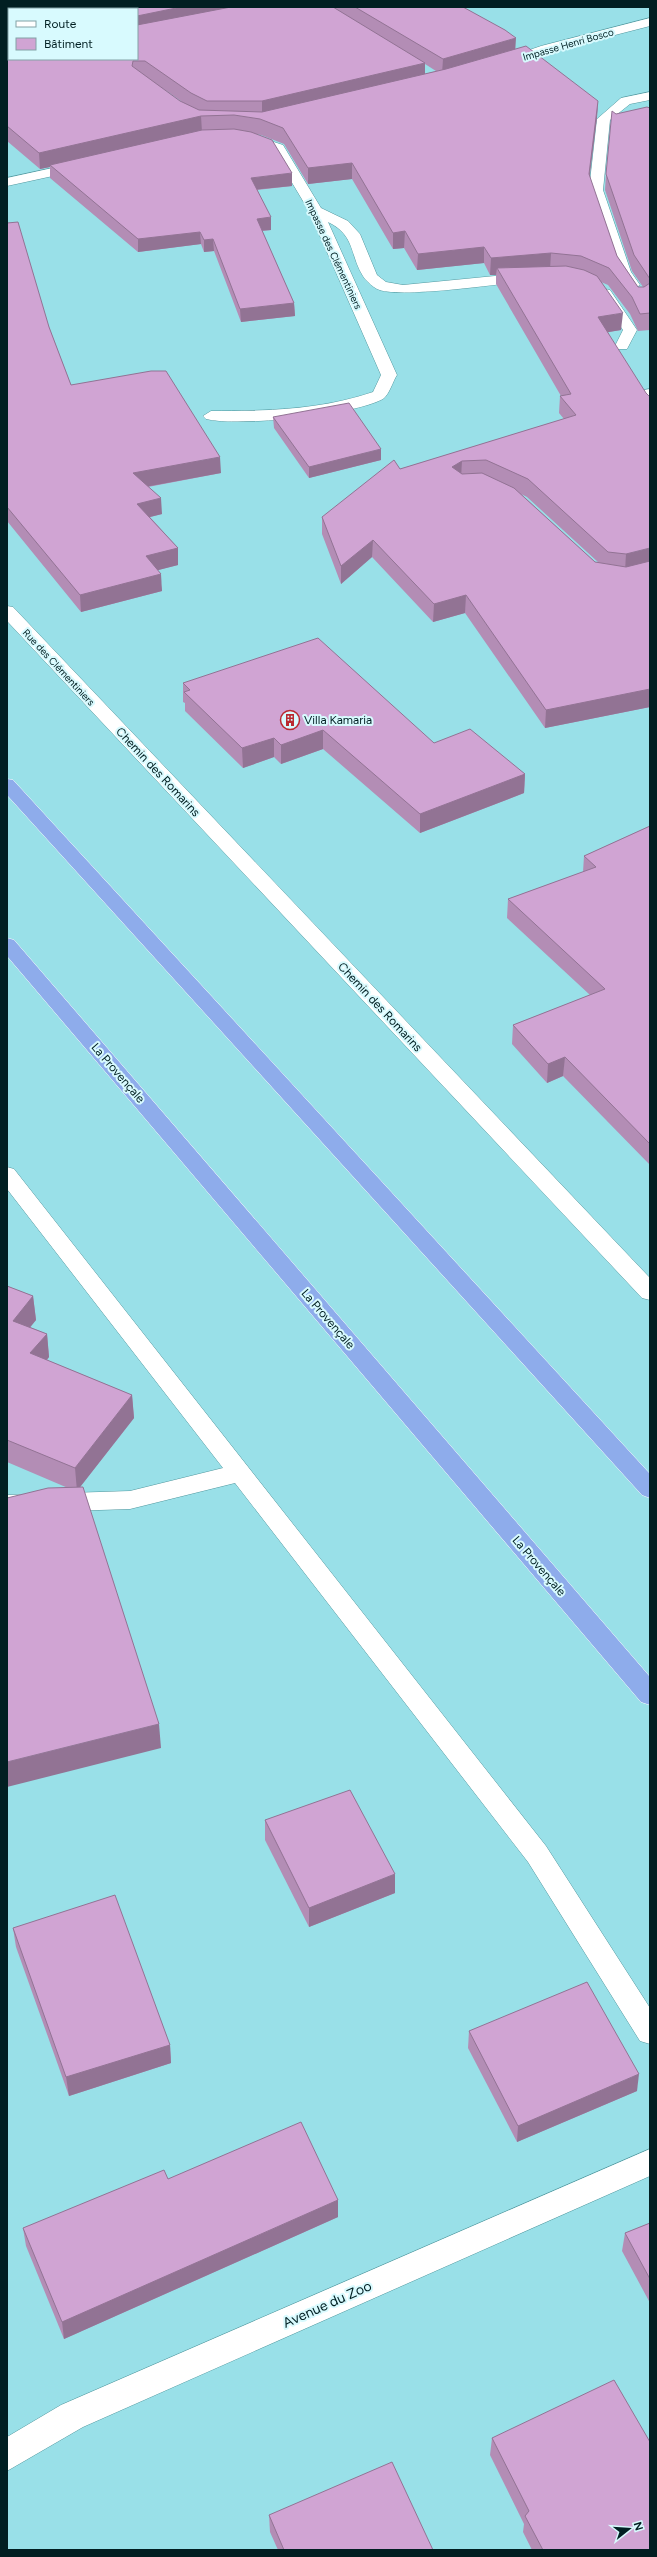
<svg xmlns="http://www.w3.org/2000/svg" width="657" height="2557" font-family="Figtree,sans-serif">
	<style>
		.lines { fill: none; stroke-linecap: round; stroke-linejoin: round }
		.minor-casing { stroke: #51979e; stroke-width: 1 }
		.highway-casing { stroke: #fff; stroke-width: 1 }
		.minor { fill: #fff; fill-rule: evenodd }
		.highway { fill: #8eaceb; fill-rule: evenodd }
		.wall { fill: #b38db5; fill-rule: evenodd }
		.shaded-wall { fill: #927394 }
		.building { fill: #d0a4d3; stroke: #927394 }
		.labels { text-anchor: middle; stroke-width: 4; stroke-linejoin: round; paint-order: stroke }
		.far-street-label { font-size: 10px; fill: #011f22; stroke: #d8fafe }
		.poi-label { font-size: 12px; fill: #011f22; stroke: #d8fafe; text-anchor: start }
		.street-label { font-size: 12px; fill: #011f22; stroke: #d8fafe }
		.near-street-label { font-size: 14px; fill: #011f22; stroke: #d8fafe }
	</style>
	<rect width="100%" height="100%" fill="#99e0e8"/>
	<g class="lines">
		<g class="minor-casing">
			<g id="minor">
				<polygon points="650,18 650,26 549,52 507,66 501,62 503,59 541,46"/>
				<polygon points="650,92 650,100 630,104 610,120 603,190 631,272 640,285 633,289 628,288 617,272 589,190 597,119 621,98"/>
				<path d="M249,134L283,145L321,208L348,221L360,234L377,275L386,282L403,285L526,273L533,277L526,281C499,284 396,299 377,289C373,287 368,282 365,279C349,257 357,236 328,222L397,375C393,381 389,395 383,399C354,415 238,427 206,419L203,416L211,411C266,411 320,410 373,392L381,375L309,211L273,151L244,141L242,138L244,135Z"/>
				<polygon points="80,162 85,163 87,166 85,169 7,186 7,178"/>
				<polygon points="605,289 610,290 637,330 627,349 617,349 615,346 623,330 598,293"/>
				<polygon points="650,389 650,399 645,397 641,393 644,390"/>
				<polygon points="7,606 13,607 650,1278 650,1300 642,1298 7,621"/>
				<polygon points="7,1167 14,1169 546,1846 650,2008 650,2044 640,2041 528,1862 235,1483 130,1509 7,1513 7,1495 130,1491 223,1468 7,1189"/>
				<polygon points="650,2149 650,2176 83,2427 7,2471 7,2437 61,2405"/>
			</g>
		</g>
		<g class="highway-casing">
			<g id="highway">
				<polygon points="7,779 13,780 650,1474 650,1498 642,1495 7,795"/>
				<polygon points="7,938 14,940 650,1677 650,1705 641,1702 7,956"/>
			</g>
		</g>
		<use href="#minor" class="minor"/>
		<use href="#highway" class="highway"/>
	</g>
	<g class="wall">
		<path d="M7,7H463L515,49L598,101L597,117L589,176L617,256L638,287H643L632,271L605,190L606,174L616,114L650,108V330L638,331L630,314L608,285L601,282L621,330L608,332L650,707L545,728L465,613L433,622L372,557L341,584L322,534V517L400,469L564,419L559,413L560,396H561L496,284V275H490L484,263L417,270L404,248L393,249L352,179L308,184L284,144L261,135L256,134L292,186L257,190L271,230L262,231L294,303L295,316L241,322L214,251L204,252L201,244L138,252L50,178V167L40,169L7,141V56L137,59L9,9V49L7,48ZM425,64L436,71L425,74ZM156,84L171,94L185,104L180,101ZM521,494L527,497L599,563L595,562Z"/>
		<polygon points="7,223 49,327 71,385 221,473 148,487 162,514 150,517 178,548 178,565 158,570 162,591 81,612 7,521"/>
		<polygon points="273,417 381,460 309,478 274,428"/>
		<polygon points="183,683 434,743 525,774 524,793 420,833 323,749 281,764 274,757 243,768 185,711 185,703 183,702"/>
		<polygon points="650,826 650,1165 563,1076 547,1083 512,1044 513,1025 590,995 507,918 508,899 583,872 584,856"/>
		<polygon points="7,1286 33,1296 36,1320 30,1327 47,1334 49,1357 47,1360 132,1395 134,1418 80,1487 161,1748 68,1488 7,1462"/>
		<polygon points="265,1820 395,1893 309,1927 265,1840"/>
		<polygon points="13,1928 170,2045 171,2063 69,2096 16,1947"/>
		<polygon points="469,2031 637,2091 517,2142 468,2048"/>
		<polygon points="168,2179 338,2200 338,2217 64,2339 26,2246 23,2228"/>
		<polygon points="650,2223 650,2303 622,2251 625,2233"/>
		<polygon points="492,2438 650,2550 532,2550 523,2532 524,2524 490,2455"/>
		<polygon points="269,2515 433,2550 278,2550 270,2532"/>
	</g>
	<g class="shaded-wall">
		<polygon points="181,7 257,7 137,31 137,16"/>
		<polygon points="516,38 515,54 442,74 443,59"/>
		<polygon points="425,63 425,78 262,116 262,101"/>
		<polygon points="598,101 597,117 588,190 589,174"/>
		<polygon points="201,116 202,132 50,165 50,167 40,169 39,153"/>
		<polygon points="352,163 352,179 308,184 308,168"/>
		<polygon points="292,173 292,186 252,190 251,178"/>
		<polygon points="271,217 271,230 257,231 257,219"/>
		<polygon points="405,231 404,248 393,249 393,233"/>
		<polygon points="200,232 201,244 138,252 138,239"/>
		<polygon points="213,239 214,251 204,252 204,240"/>
		<polygon points="484,247 484,263 417,270 418,254"/>
		<polygon points="551,253 550,270 497,268 496,275 490,275 491,258"/>
		<polygon points="294,303 295,316 241,322 240,309"/>
		<polygon points="623,313 621,330 597,334 598,317"/>
		<polygon points="381,449 381,460 309,478 309,467"/>
		<polygon points="220,457 221,473 134,489 133,473"/>
		<polygon points="462,461 461,478 452,467"/>
		<polygon points="161,498 162,514 138,520 137,504"/>
		<polygon points="373,540 372,557 341,584 341,566"/>
		<polygon points="178,548 178,565 147,573 146,556"/>
		<polygon points="650,548 650,562 625,571 626,554"/>
		<polygon points="161,574 162,591 81,612 80,595"/>
		<polygon points="466,595 465,613 433,622 434,604"/>
		<polygon points="650,689 650,707 545,728 546,710"/>
		<polygon points="323,730 323,749 281,764 281,745"/>
		<polygon points="274,738 274,757 243,768 242,748"/>
		<polygon points="525,774 524,793 420,833 420,814"/>
		<polygon points="565,1057 563,1076 547,1083 548,1064"/>
		<polygon points="33,1296 36,1320 16,1345 13,1321"/>
		<polygon points="47,1334 49,1357 33,1376 30,1353"/>
		<polygon points="132,1395 134,1418 77,1491 75,1468"/>
		<polygon points="159,1724 161,1748 7,1787 7,1762"/>
		<polygon points="395,1874 395,1893 309,1927 309,1908"/>
		<polygon points="170,2045 171,2063 69,2096 66,2077"/>
		<polygon points="639,2074 637,2091 517,2142 518,2126"/>
		<polygon points="338,2200 338,2217 64,2339 62,2322"/>
	</g>
	<g class="building">
		<polygon points="7,7 181,7 137,16 137,9 9,9 9,34 7,33"/>
		<polygon points="231,7 333,7 425,63 262,101 207,101 191,93 145,61 133,61 132,66 180,101 199,110 262,112 446,69 526,46 598,101 589,174 617,256 638,287 644,287 650,283 650,313 640,314 632,297 609,268 581,256 551,253 491,258 484,247 418,254 405,231 393,233 352,163 308,168 283,128 260,119 234,115 201,116 39,153 7,126 7,56 9,56 9,59 137,59 137,25"/>
		<polygon points="355,7 463,7 505,30 516,38 443,59"/>
		<polygon points="647,107 650,108 650,279 634,255 606,174 612,111 616,114"/>
		<polygon points="234,129 251,132 272,140 292,173 251,178 271,217 257,219 294,303 240,309 213,239 204,240 200,232 138,239 50,165 202,130"/>
		<polygon points="18,222 49,327 71,385 151,371 166,371 220,457 133,473 161,498 137,504 178,548 146,556 161,574 80,595 7,507 7,223"/>
		<polygon points="566,266 584,270 597,276 623,313 598,317 646,393 650,397 650,548 626,554 608,552 528,479 486,460 462,461 452,467 462,474 482,473 514,488 595,562 626,567 650,561 650,689 546,710 466,595 434,604 373,540 341,566 322,517 394,460 400,469 576,415 560,396 571,394 497,268"/>
		<polygon points="349,403 381,449 309,467 273,417"/>
		<polygon points="318,638 434,743 470,729 525,774 420,814 323,730 281,745 274,738 242,748 184,692 190,690 183,683"/>
		<polygon points="650,826 650,1144 565,1057 548,1064 513,1025 605,989 508,899 596,867 584,856"/>
		<polygon points="7,1286 33,1296 13,1321 47,1334 30,1353 132,1395 75,1468 7,1440"/>
		<polygon points="83,1487 159,1724 7,1762 7,1498 48,1488"/>
		<polygon points="350,1790 395,1874 309,1908 265,1820"/>
		<polygon points="115,1895 170,2045 66,2077 13,1928"/>
		<polygon points="587,1982 639,2074 518,2126 469,2031"/>
		<polygon points="301,2122 338,2200 62,2322 23,2228 164,2170 168,2179"/>
		<polygon points="650,2223 650,2279 625,2233"/>
		<polygon points="614,2380 650,2442 650,2550 543,2550 525,2516 529,2511 492,2438"/>
		<polygon points="392,2462 433,2550 284,2550 269,2515"/>
	</g>
	<defs>
		<g id="building-ring" transform="scale(1)"><circle r="9.5" fill="#d8fafe" stroke="#ba2a30" stroke-width="1.5"/><path d="M-4-6H4V6H1V3H-1V6H-4ZM-2.5-4.3h1.7v1.8h-1.7ZM.8-4.3h1.7v1.8H.8ZM-2.5-1h1.7V.8h-1.7ZM.8-1h1.7V.8H.8Z" fill="#ba2a30"/></g>
	</defs>
	<g fill-rule="evenodd">
		<use href="#building-ring" x="290" y="720"/>
	</g>
	<g class="labels">
		<g class="far-street-label">
			<text transform="translate(568 44) rotate(-16)" y="4">Impasse Henri Bosco</text>
			<text transform="translate(334 254) rotate(65)" y="4">Impasse des Clémentiniers</text>
			<text transform="translate(59 667) rotate(47)" y="4">Rue des Clémentiniers</text>
		</g>
		<g class="poi-label">
			<text x="304" y="724">Villa Kamaria</text>
		</g>
		<g class="street-label">
			<text transform="translate(158 772) rotate(47)" y="4">Chemin des Romarins</text>
			<text transform="translate(380 1007) rotate(47)" y="4">Chemin des Romarins</text>
			<text transform="translate(118 1073) rotate(49)" y="4">La Provençale</text>
			<text transform="translate(328 1319) rotate(49)" y="4">La Provençale</text>
			<text transform="translate(539 1566) rotate(49)" y="4">La Provençale</text>
		</g>
		<g class="near-street-label">
			<text transform="translate(327 2304) rotate(-24)" y="5">Avenue du Zoo</text>
		</g>
	</g>
	<rect width="657" height="2557" fill="none" stroke="#011f22" stroke-width="16"/>
	<rect x="8" y="8" width="130" height="52" fill="#d8fafe" stroke="#82a2a6"/>
	<rect x="16" y="21" width="20" height="6" fill="#ffffff" stroke="#82a2a6"/>
	<text x="44" y="28" font-size="12" fill="#011f22">Route</text>
	<rect x="16" y="38" width="20" height="12" fill="#d0a4d3" stroke="#82a2a6"/>
	<text x="44" y="48" font-size="12" fill="#011f22">Bâtiment</text>
	<g transform="translate(629 2529) rotate(73)" stroke="#d8fafe" stroke-width="3" paint-order="stroke">
	<path d="M0-3L7 15L0 10L-7 15Z" fill="#011f22"/>
	<text y="-6" font-size="11" font-weight="bold" text-anchor="middle" fill="#011f22">N</text>
	</g>
</svg>
